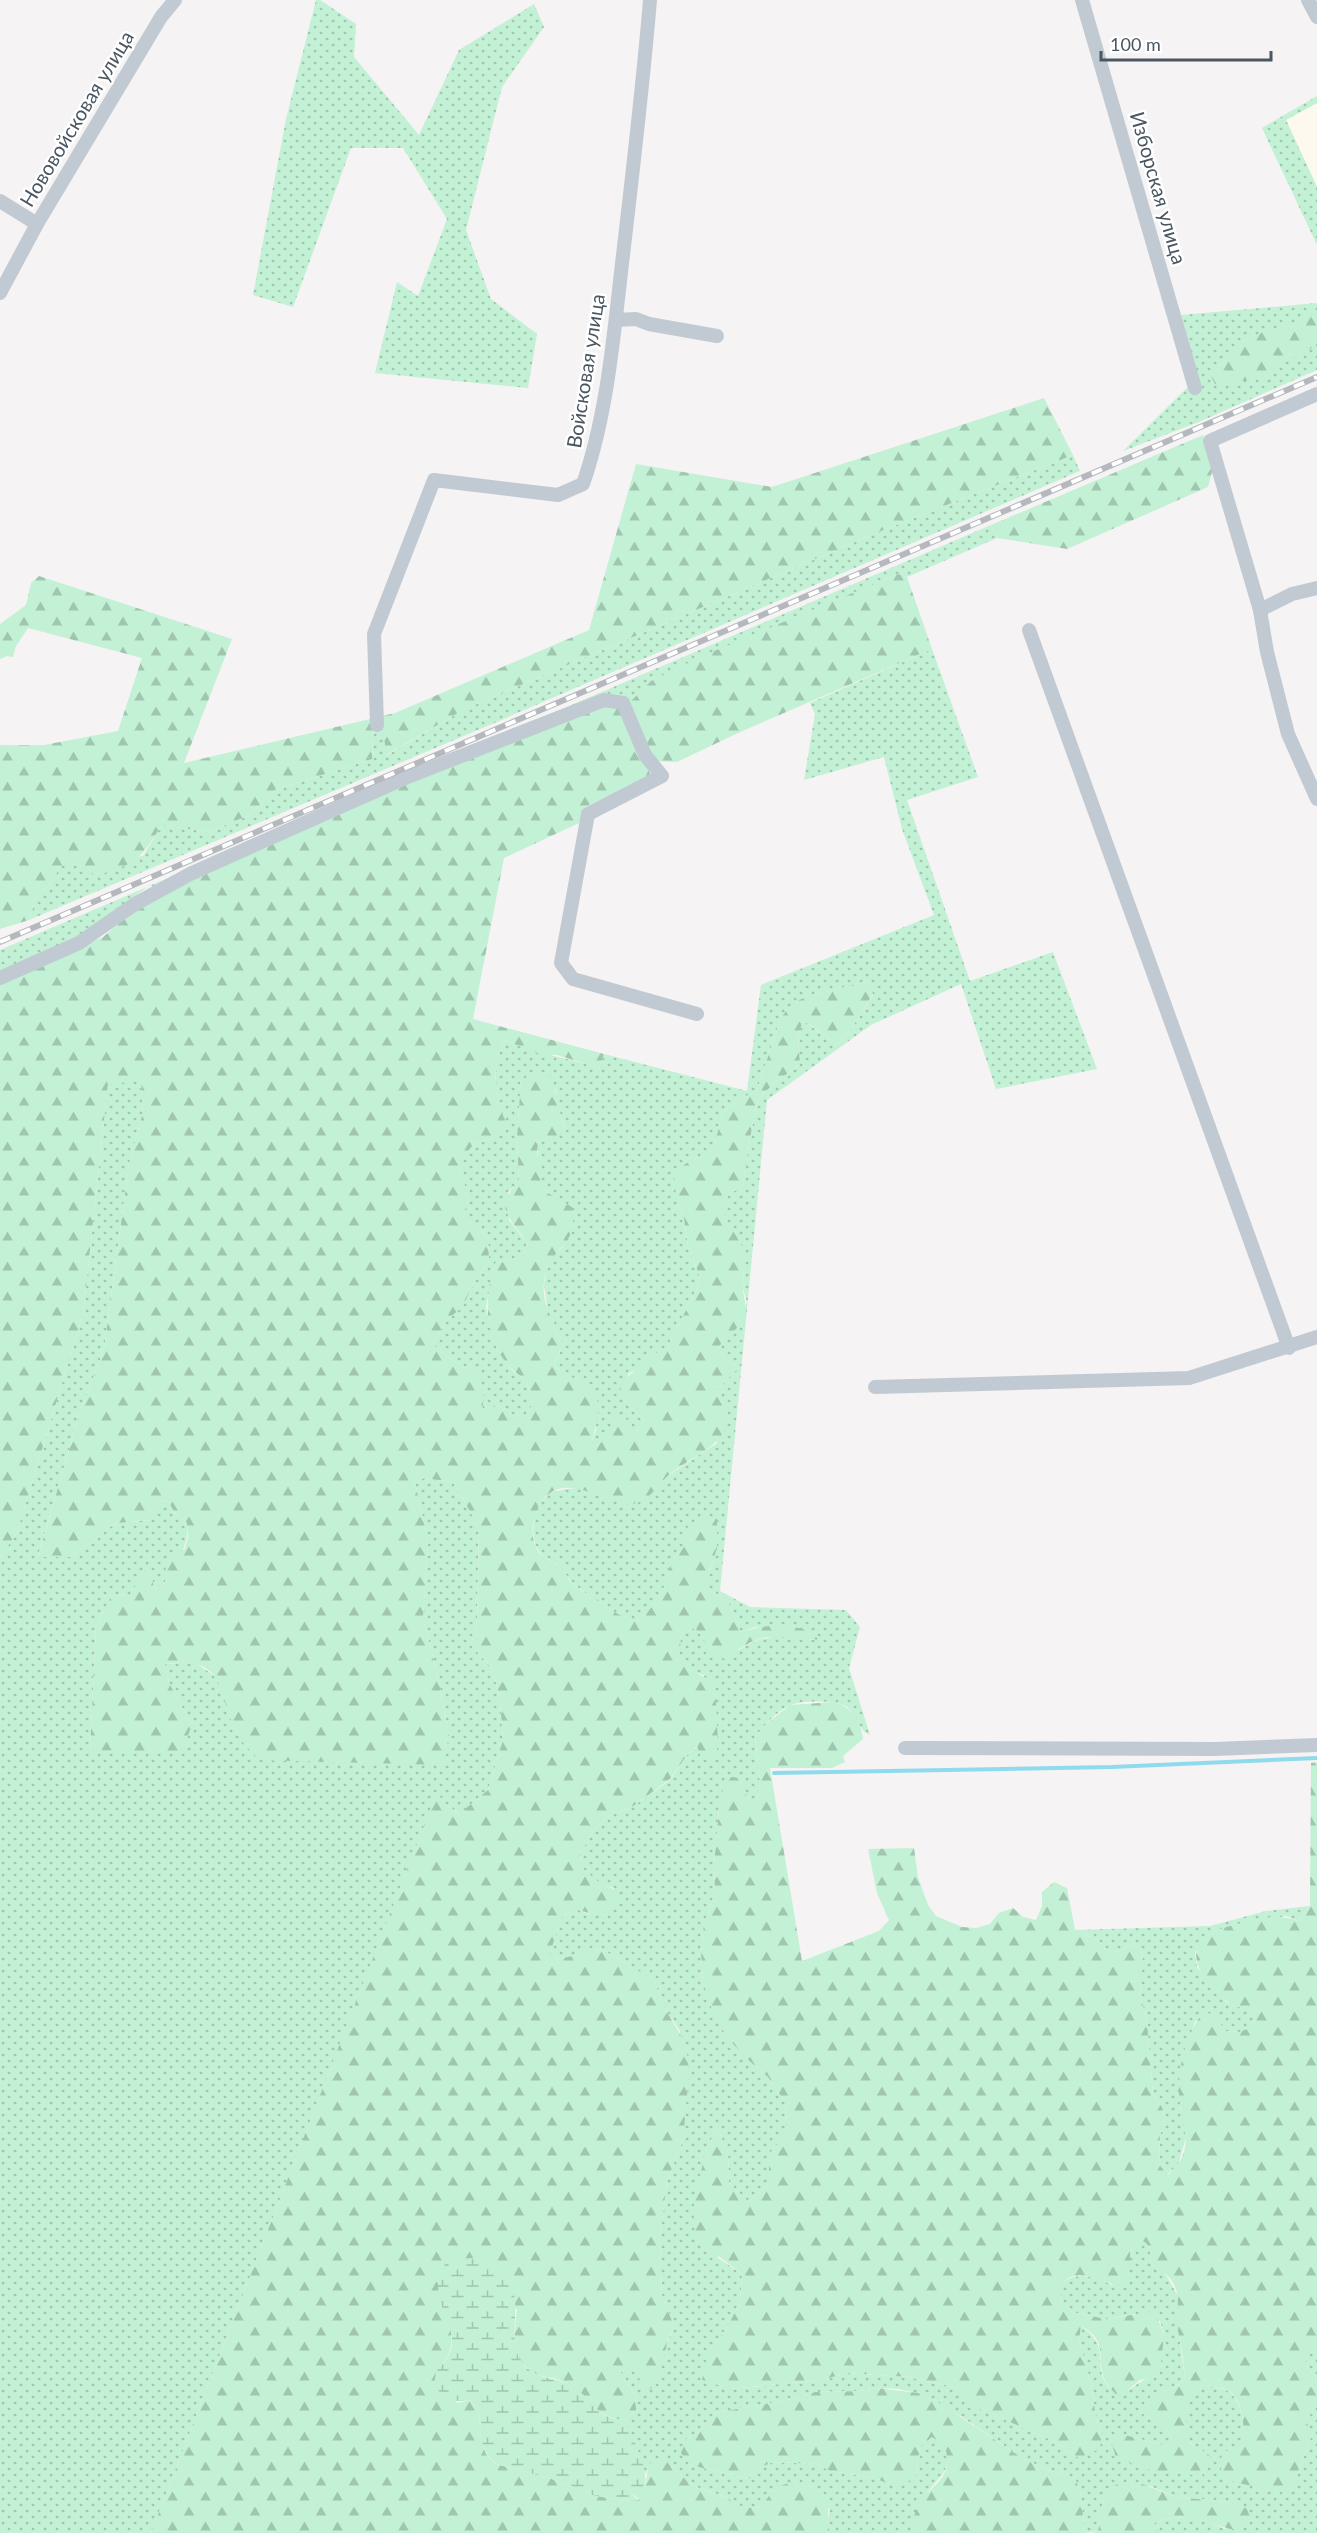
<svg xmlns="http://www.w3.org/2000/svg" width="1317" height="2533" font-family="Lato,sans-serif">
	<style>
		.commercial { fill: #fdf9ef }
		.grass { fill: url(#grass-dots) }
		.forest { fill: url(#forest-firs) }
		.wetland { fill: url(#wetland-marsh) }
		.lines { fill: none; stroke-linecap: round; stroke-linejoin: round }
		.stream { stroke: #90daee; stroke-width: 4 }
		.minor { stroke: #c1cad2; stroke-width: 14 }
		.rail-casing { stroke: #b5b8bd; stroke-width: 6 }
		.rail { stroke: #fff; stroke-width: 4; stroke-dasharray: 11; stroke-linecap: butt }
		.labels { text-anchor: middle; stroke-width: 5; stroke-linejoin: round; paint-order: stroke }
		.street-label { font-size: 20px; fill: #4a5661; stroke: #fff }
	</style>
	<defs>
		<pattern id="grass-dots" width="8" height="8" patternUnits="userSpaceOnUse" patternTransform="scale(1.5)"><rect width="8" height="8" fill="#c3f1d5"/><path d="M2 2h.1M6 6h.1" fill="none" stroke="#a0c6b0" stroke-width="1.8" stroke-linecap="round"/></pattern>
		<pattern id="forest-firs" width="22" height="20" patternUnits="userSpaceOnUse" patternTransform="scale(1.5)"><rect width="22" height="20" fill="#c3f1d5"/><path d="M5 1l3.5 6h-7zM16 11l3.5 6h-7z" fill="#a0c6b0"/></pattern>
		<pattern id="wetland-marsh" width="20" height="14" patternUnits="userSpaceOnUse" patternTransform="scale(1.5)"><rect width="20" height="14" fill="#c3f1d5"/><path d="M1 5h8M5 5V1M11 12h8M15 12V8" fill="none" stroke="#a0c6b0"/></pattern>
	</defs>
	<rect width="100%" height="100%" fill="#f5f3f3"/>
	<polygon class="commercial" points="1317,103 1317,187 1286,120"/>
	<g class="grass">
		<polygon points="316,0 320,0 356,24 354,57 419,135 459,50 534,4 544,27 502,87 466,230 491,299 537,334 528,388 375,373 397,282 418,296 447,219 403,148 351,148 293,307 253,295 286,119"/>
		<polygon points="1317,96 1317,103 1286,120 1317,187 1317,245 1262,128"/>
		<polygon points="1317,303 1317,370 1199,422 1123,451 1198,377 1181,315"/>
		<polygon points="1073,455 1080,471 492,724 29,920 36,898 54,880 59,866 83,866 143,856 162,825 208,832 250,815 275,790 372,759 374,718 382,716 387,755 465,709 876,533"/>
		<polygon points="991,525 997,538 907,577 898,574 651,681 629,703 157,898 151,884 77,940 0,974 0,950"/>
		<path d="M932,649L978,777L907,800L970,981L1053,952L1097,1069L996,1089L961,984L871,1025L767,1100L720,1591L750,1607L846,1610L860,1627L849,1668L870,1735C858,1730 857,1716 847,1707C838,1700 801,1700 791,1705C777,1710 764,1726 755,1737L760,1782L756,1804H749L745,1791L719,1808L714,1866L715,1895L704,1923L701,1953L703,1982L746,2058L768,2077L785,2102L788,2131L770,2154L769,2183L749,2202L729,2183L728,2153L717,2127L705,2153L718,2258L742,2274L740,2303L726,2329L708,2352L731,2389L820,2380L849,2373L908,2377L955,2387L976,2407L1056,2442L1073,2456L1102,2433L1096,2418L1091,2383L1079,2340L1081,2326C1117,2351 1085,2367 1116,2394C1131,2394 1138,2378 1155,2377L1164,2335L1160,2321L1135,2314L1106,2319L1072,2312L1062,2303L1058,2288C1072,2269 1094,2276 1112,2285L1130,2268V2254L1138,2241L1145,2242L1150,2248L1151,2264L1164,2271L1179,2298V2335L1185,2378C1171,2396 1150,2386 1141,2412C1146,2417 1147,2416 1154,2418C1164,2421 1168,2431 1172,2440L1170,2447L1121,2434L1206,2470L1210,2456C1204,2452 1195,2448 1191,2443C1182,2433 1186,2406 1193,2396C1195,2392 1200,2390 1204,2388C1212,2387 1221,2387 1228,2391C1241,2399 1250,2433 1238,2445C1234,2448 1229,2450 1225,2452L1289,2487L1294,2482L1310,2441L1306,2421L1317,2404V2533H1160L1154,2523C1177,2513 1202,2518 1225,2529L1247,2508L1220,2501L1176,2497L1150,2486L1103,2501L1098,2531L1085,2533L1080,2491L1075,2478L1048,2470L1022,2458L962,2417L912,2392L899,2389L877,2388L860,2391L815,2392L792,2399L715,2413L698,2432L686,2439L690,2465L749,2479L759,2468L773,2462L817,2464L830,2471L874,2478L889,2484H905L916,2475L920,2446L932,2437L945,2445C952,2475 939,2474 926,2495C920,2504 918,2517 914,2527L918,2533H830L827,2524L830,2509L773,2490L766,2504L752,2509L738,2506L726,2497L699,2488L687,2481L666,2461H652L646,2474L625,2420L636,2410L635,2395L620,2371L633,2365L647,2392L674,2326L662,2295L660,2238L667,2181L683,2140L680,2031L664,2007L654,1981L605,1951L591,1948C576,1957 566,1959 548,1957L562,1916L576,1909L589,1914L615,1888L601,1885L580,1866L581,1852L596,1827L607,1817L635,1805L670,1780L687,1755L698,1746L704,1675L690,1671L678,1662L681,1634L695,1628L704,1639L739,1650C756,1638 773,1635 794,1637C805,1638 812,1641 823,1639L755,1627L741,1632C731,1610 733,1599 708,1590V1576L713,1562L683,1548C668,1564 671,1568 664,1587C660,1600 648,1612 637,1621L623,1618L574,1585L557,1563L543,1557L535,1545L533,1531L534,1516L540,1503L550,1493L565,1489L580,1488L594,1492L648,1496L669,1475L717,1443V1390L738,1368L726,1359L718,1348L727,1336L738,1326L747,1302L743,1289L744,1260L736,1233L726,1222L722,1208L729,1193L743,1187C743,1178 755,1107 758,1101C767,1086 787,1075 800,1064L798,1035L803,1021C817,1028 824,1039 839,1044L857,1020L873,995L868,981L813,995L780,1020L757,1090L732,1104L722,1114L715,1143L707,1155L693,1159L677,1204L684,1218L688,1247L699,1274L697,1288L671,1340L662,1352L648,1355L640,1367L628,1374L624,1399L644,1421L635,1433L605,1442L591,1444L596,1430L597,1398L577,1379L564,1375L554,1365L560,1352L562,1338L548,1312L544,1285L546,1271L552,1257L563,1247L572,1207C565,1203 553,1199 548,1192C536,1179 537,1154 539,1137L566,1131L557,1104L556,1089L521,1079L517,1137L519,1182L508,1192L509,1220L527,1243L523,1257L495,1263L486,1307L492,1335L497,1349L505,1361L515,1373L527,1381L532,1405L526,1415H514L498,1405L482,1414L479,1374L454,1361L433,1345L445,1322L463,1305L475,1280L489,1261L488,1237L463,1218L468,1201L459,1160L474,1144L495,1138L508,1128C493,1097 491,1071 504,1040C535,1054 566,1057 599,1068L604,1054L747,1091L761,985L934,915L902,829L884,757L804,780L815,714L810,703Z"/>
		<path d="M124,1081H141L143,1112L129,1164L104,1349L79,1415L38,1556L69,1557L92,1543L108,1528L118,1523L151,1520L162,1500L169,1503L175,1513L187,1523C190,1560 167,1558 165,1583L154,1589L151,1573L145,1568L130,1596L112,1595L96,1627L90,1749L192,1725L169,1683L165,1664L194,1662L218,1678L238,1736L449,1735L438,1677L423,1618L428,1540L415,1483L424,1478L453,1482L479,1527L477,1621L471,1645L493,1670L500,1701L503,1740L488,1790L460,1814L445,1804L437,1793L151,2533H0V1558L17,1532L83,1314L108,1084Z"/>
		<polygon points="1310,1906 1299,1921 1286,1916 1214,1931 1202,1940 1195,1953 1197,1967 1226,2002 1255,2012 1253,2026 1240,2032 1225,2031 1217,2018 1195,2021 1182,2064 1180,2108 1185,2123 1186,2137 1178,2165 1166,2175 1159,2164 1160,2135 1165,2120 1162,2107 1153,2095 1147,2022 1140,1994 1143,1950 1130,1945 1118,1952 1105,1949 1096,1939 1075,1930 1210,1926 1266,1911"/>
		<path d="M1313,2351H1317V2379C1310,2367 1297,2365 1313,2351Z"/>
	</g>
	<g class="forest">
		<path d="M1317,312V344L1305,353L1276,365L1265,377L1220,385L1215,384L1210,374C1217,368 1222,361 1228,353C1244,335 1275,329 1296,322C1304,319 1308,313 1317,312Z"/>
		<polygon points="1044,398 1073,455 876,533 465,709 386,755 382,716 395,713 589,630 636,464 772,487"/>
		<polygon points="1203,435 1213,468 1208,487 1067,549 997,538 991,525"/>
		<polygon points="898,574 907,577 932,649 738,733 677,762 654,761 629,703 651,681 700,657"/>
		<path d="M39,576L232,639L184,763L374,718L372,759L275,790L250,815L208,832L162,825C140,859 137,864 96,876L83,866H59L54,880L36,898L29,920L0,929V745H44L118,731L142,658L28,628L16,646L13,657L7,656L0,659V624L26,605L31,583Z"/>
		<path d="M604,705L621,707L651,776L585,807L579,823L504,858L473,1019L604,1054L599,1068L557,1055H542L504,1040C491,1072 493,1098 509,1128L495,1138L474,1144L460,1160L468,1201L463,1218L488,1237L489,1261L475,1280L463,1306L445,1322L433,1345L454,1361L479,1374L484,1394L482,1413L498,1405L514,1415H526L532,1405L527,1381C485,1354 481,1308 495,1263L523,1257L527,1243C512,1219 491,1207 519,1182L517,1137L521,1079L535,1075L550,1076C559,1094 558,1113 566,1131L553,1139L539,1138L537,1152L542,1180L548,1193L572,1207C580,1249 548,1245 544,1282C542,1298 548,1313 556,1326C558,1330 562,1335 562,1339C563,1347 557,1358 554,1365C566,1378 573,1376 587,1384C606,1396 596,1427 591,1443L605,1442L615,1414L628,1420L636,1432L644,1421L624,1399L620,1386C629,1374 640,1367 648,1355L662,1351L671,1340L697,1288L699,1274L688,1247L684,1218L677,1204L674,1175L681,1167L693,1159L707,1155L715,1143L722,1114L732,1104L757,1090L780,1020L788,1008L799,1000L813,995L868,981L873,994L857,1020L839,1044C822,1038 819,1028 803,1021L798,1035L800,1064C787,1075 767,1086 758,1101C755,1107 743,1178 743,1188L729,1193C714,1227 735,1220 742,1246C746,1261 743,1274 743,1288C743,1298 748,1306 745,1316C742,1326 725,1338 718,1348L726,1359L738,1368L717,1390C749,1436 702,1450 671,1473C660,1482 651,1499 637,1503C610,1512 559,1458 536,1512C530,1526 531,1549 545,1558C551,1561 556,1562 561,1567C566,1573 569,1581 574,1585C581,1591 590,1595 598,1600C614,1610 617,1617 637,1621C648,1612 660,1600 664,1587C670,1568 668,1564 683,1548L682,1534C693,1520 700,1515 717,1519V1548L708,1576V1590C733,1600 731,1609 741,1632C768,1623 801,1622 824,1640L766,1637L751,1642L720,1660L706,1654L704,1639L695,1628L681,1634L679,1662C690,1671 704,1675 715,1684L718,1743L716,1757L702,1760L697,1746L687,1755L670,1779L635,1805L607,1817L596,1827L581,1852L580,1866L601,1884L619,1891L616,1906C601,1916 592,1915 576,1909L562,1916L549,1956C565,1960 576,1956 591,1948L605,1951L654,1980L664,2007L686,2044L689,2073L683,2140L667,2181L660,2238L662,2295L674,2326L668,2339L658,2383L646,2392L633,2366L620,2371L635,2395L636,2410L625,2420C594,2418 591,2397 568,2384C548,2372 533,2383 518,2356C512,2345 516,2322 517,2309L439,2292C449,2322 463,2346 436,2371L457,2403L471,2400L479,2412L481,2440L486,2454L496,2464L552,2479L592,2495L624,2501L638,2500C648,2488 645,2475 651,2461H666C676,2470 686,2482 699,2488C707,2492 717,2493 725,2497C734,2501 740,2508 751,2508C766,2509 766,2496 775,2489C792,2477 812,2485 827,2496C830,2509 826,2521 830,2533H151L437,1792L445,1804L459,1814L488,1790L503,1740L500,1701L493,1670L471,1645L477,1621L479,1527L453,1482L424,1478L415,1483L428,1540L423,1618L438,1677L449,1735L444,1765L259,1760C253,1752 242,1744 238,1735C216,1695 230,1655 165,1664L169,1683L192,1725L181,1753L90,1750L96,1627L112,1595L130,1596L145,1568L151,1573L154,1589L165,1583L166,1560L185,1549L188,1537L187,1523L175,1513L169,1503L162,1500L151,1520L118,1523L108,1528L92,1543L69,1557H38L79,1415L104,1349L129,1164L143,1112L141,1081L108,1084L83,1314L17,1532L0,1558V983L103,937L137,908L191,878L407,783Z"/>
		<path d="M834,1702C851,1706 861,1721 863,1739L843,1756L845,1762L832,1768H770L802,1961L879,1931L889,1920L877,1893L868,1849L914,1848L918,1877L928,1905L936,1916L962,1927L976,1928L990,1924L999,1913L1013,1908L1023,1917L1036,1920L1042,1906V1892L1054,1882L1067,1888L1075,1930L1096,1939L1105,1949L1118,1952L1130,1945L1143,1950L1140,1994L1147,2022L1153,2095L1162,2107L1165,2120L1160,2135L1159,2164L1167,2175C1199,2149 1180,2126 1179,2094C1178,2067 1186,2031 1205,2011L1217,2018L1225,2031L1240,2032L1253,2026L1255,2012C1246,2009 1232,2006 1225,2000C1209,1988 1184,1957 1203,1939C1213,1929 1228,1927 1241,1923C1260,1917 1281,1914 1299,1921L1310,1906L1311,1763L1317,1762V2351H1313C1297,2365 1310,2367 1317,2379V2404L1306,2421L1312,2434L1310,2441L1294,2482L1285,2493L1225,2480C1222,2474 1219,2465 1221,2458C1224,2449 1237,2448 1241,2440C1247,2426 1241,2397 1227,2390C1222,2387 1214,2387 1209,2388C1187,2388 1182,2425 1189,2441C1192,2448 1205,2449 1210,2456L1209,2464L1202,2476L1150,2470L1116,2458L1112,2444L1115,2437L1121,2434L1170,2447L1172,2440C1168,2431 1164,2421 1154,2418C1147,2416 1146,2417 1141,2412C1150,2385 1171,2397 1185,2378C1184,2364 1182,2350 1179,2336C1174,2304 1189,2284 1151,2264L1150,2248L1145,2242L1138,2241L1130,2254V2268L1126,2283C1104,2291 1080,2258 1058,2288L1062,2303L1072,2312L1106,2319L1149,2312L1156,2314L1164,2335L1160,2372L1155,2377L1140,2380L1123,2394H1116C1086,2367 1117,2345 1081,2326L1079,2340L1091,2383L1096,2418L1102,2433L1100,2448L1087,2456L1080,2458L1073,2456L1056,2442L975,2407L955,2387L908,2377L849,2373L820,2380L730,2389L702,2380L708,2352L726,2329L740,2303L742,2274L696,2239L693,2210L705,2153L717,2127L728,2153L729,2183L749,2202L769,2183V2154L788,2131L785,2102L768,2077L746,2058L726,2036L712,2010L703,1982L701,1953L704,1923L715,1895L714,1866L719,1808L723,1789L731,1777L739,1778L743,1784L749,1804H756L760,1782L755,1737L766,1724L790,1705Z"/>
		<path d="M877,2388L926,2394L1022,2458L1048,2470L1075,2478L1080,2491L1085,2533H918L914,2527C914,2523 914,2517 915,2513C924,2483 955,2486 945,2446L932,2437L920,2447L916,2475L905,2484H889L874,2478L830,2471L817,2464L773,2462L759,2468L749,2479L690,2465L681,2453L686,2439L698,2432L715,2413L792,2399L815,2392L860,2391Z"/>
		<path d="M1122,2482H1137L1176,2497L1220,2501L1247,2508L1251,2521L1240,2531C1210,2526 1184,2509 1154,2523L1160,2533H1091L1098,2531L1103,2501L1109,2488Z"/>
	</g>
	<path class="wetland" d="M473,2258C544,2275 498,2333 523,2364C537,2381 560,2376 577,2389C595,2404 598,2419 625,2420C634,2443 656,2477 639,2499L630,2492L638,2500L624,2501L592,2495L552,2479L496,2464L486,2453L481,2440L479,2412L471,2400C452,2403 447,2400 434,2386L436,2371C474,2337 432,2314 439,2278C440,2273 443,2268 445,2264L458,2259Z"/>
	<g class="lines">
		<polyline class="stream" points="774,1773 1112,1767 1317,1758"/>
		<g class="minor">
			<polyline points="1082,0 1195,388"/>
			<polyline points="1308,0 1317,17"/>
			<polyline points="0,201 37,224"/>
			<polyline points="0,293 37,224 161,17 175,0"/>
			<polyline points="616,320 636,319 649,324 717,336"/>
			<polyline points="1317,394 1210,441 1260,610 1267,652 1288,734 1317,799"/>
			<polyline points="1260,610 1292,594 1317,588"/>
			<polyline points="1029,630 1289,1348"/>
			<path d="M377,725L374,634L434,480L558,495L583,484C608,412 614,331 623,255C633,170 643,85 650,0"/>
			<polyline points="0,978 79,943 135,904 190,874 405,778 604,700 623,703 645,755 662,776 588,814 561,963 573,979 697,1014"/>
			<polyline points="875,1387 1189,1378 1317,1337"/>
			<polyline points="905,1748 1215,1749 1317,1745"/>
		</g>
		<g class="rail-casing">
			<polyline id="rail" points="0,942 1317,377"/>
		</g>
		<use href="#rail" class="rail"/>
	</g>
	<g class="labels">
		<g class="street-label">
			<text transform="translate(77 119) rotate(-59)" y="7">Нововойсковая улица</text>
			<text transform="translate(1158 188) rotate(74)" y="7">Изборская улица</text>
			<text transform="translate(586 371) rotate(-81)" y="7">Войсковая улица</text>
		</g>
	</g>
	<path d="M1101 51v9h170v-9" fill="none" stroke="#4a5661" stroke-width="3"/>
	<text x="1110" y="51" font-size="18" fill="#4a5661" stroke="#ffffff" stroke-width="4.5" paint-order="stroke">100 m</text>
</svg>
